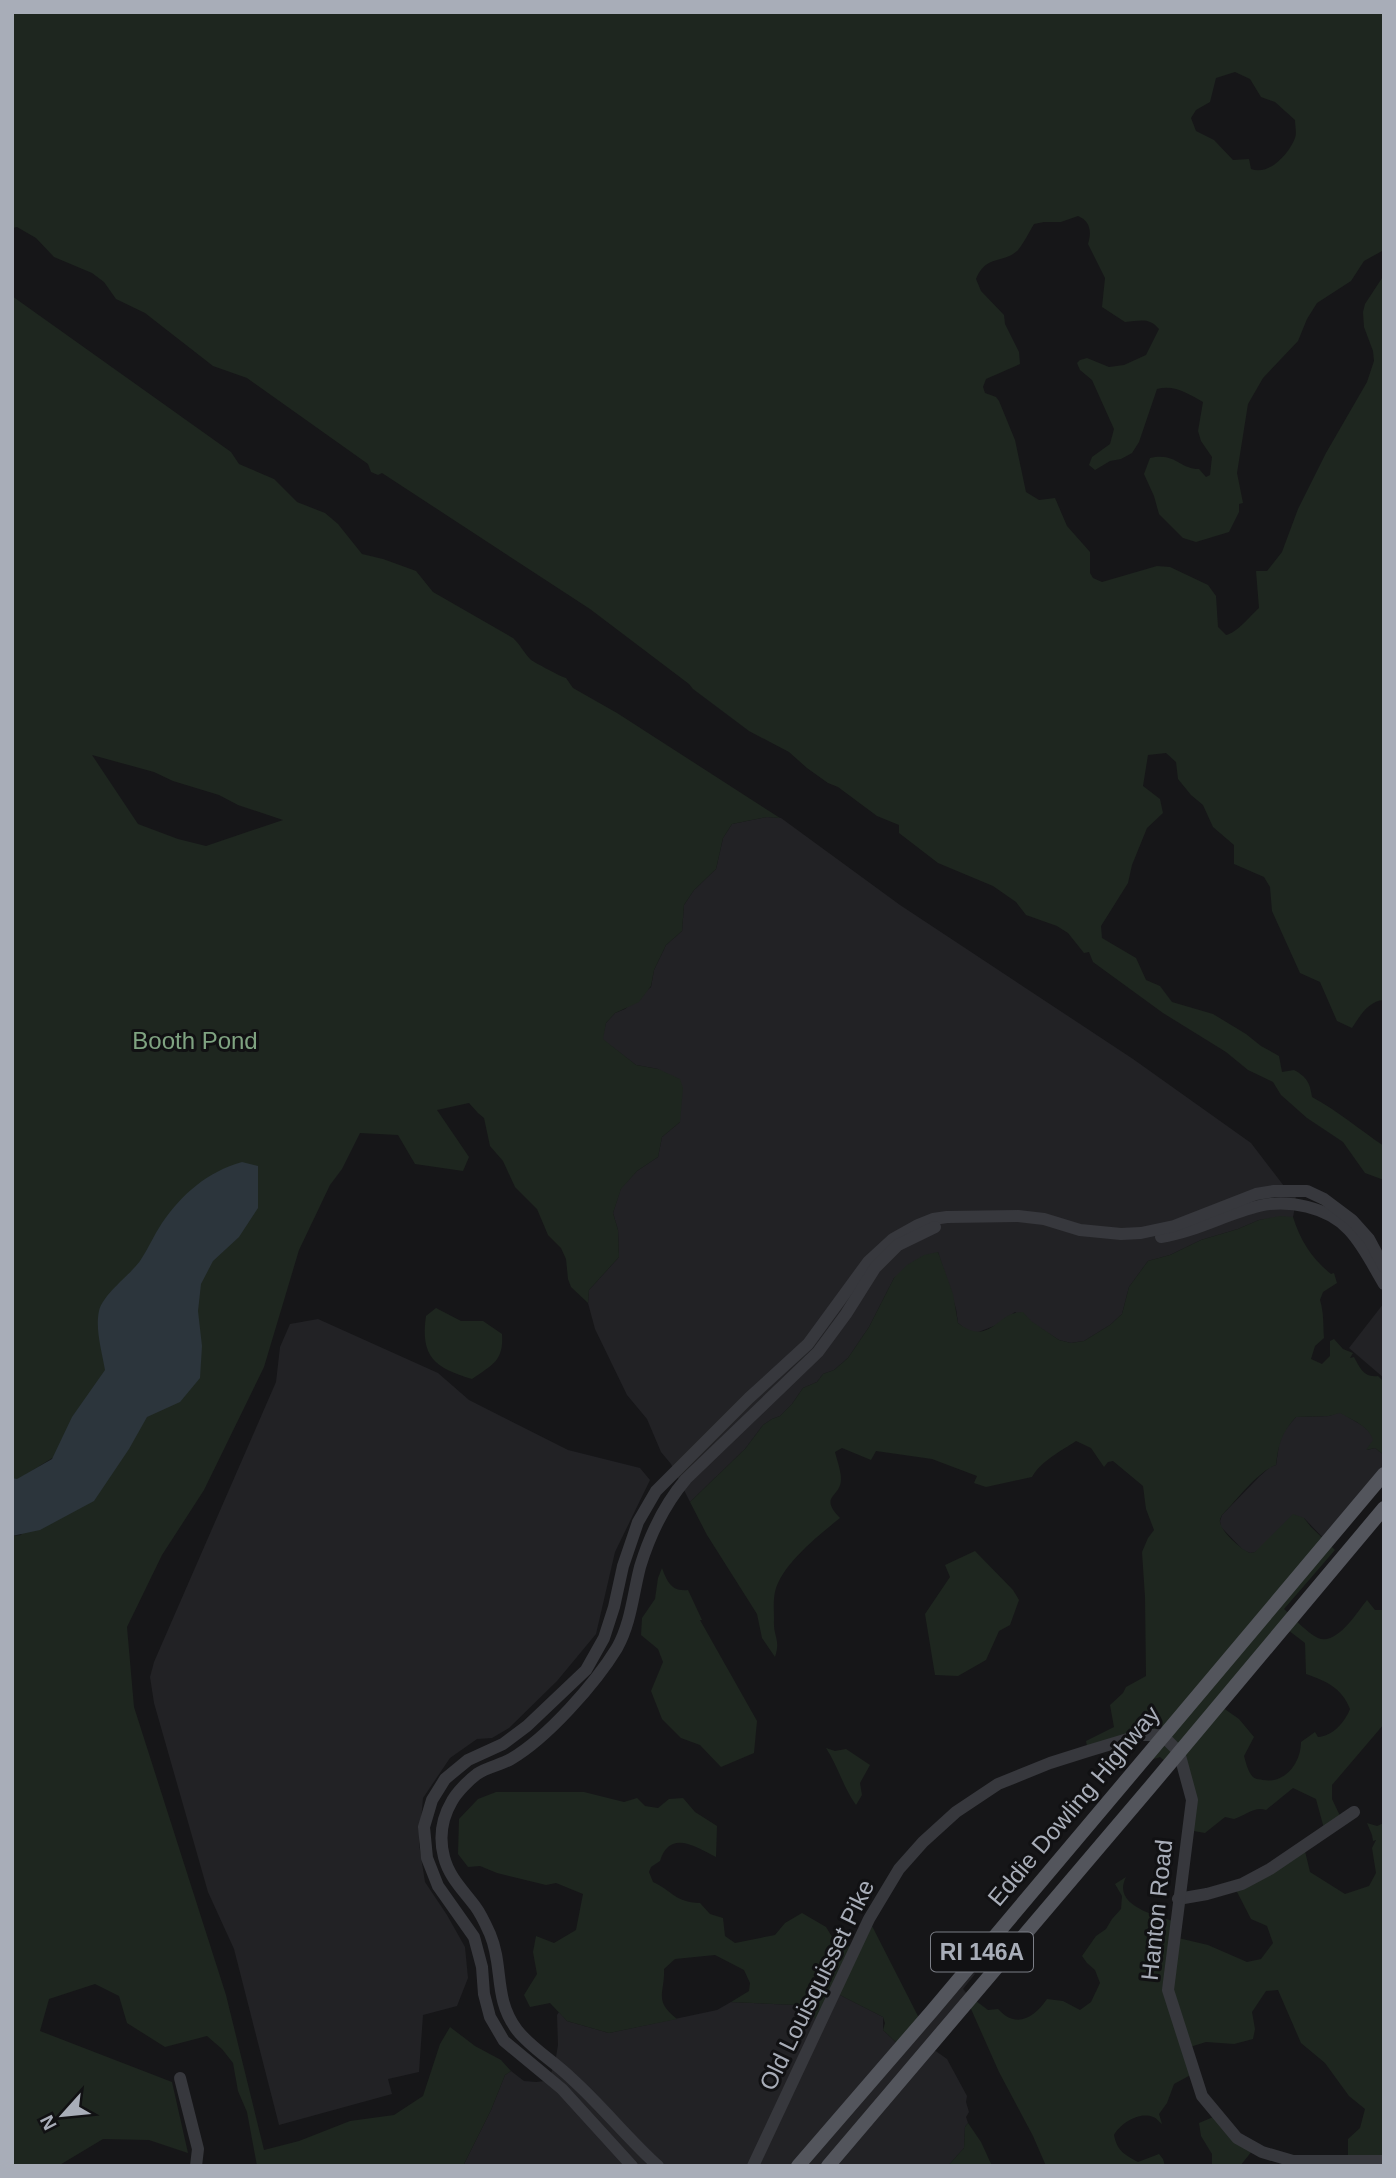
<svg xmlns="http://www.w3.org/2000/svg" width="1396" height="2178" font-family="Arial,sans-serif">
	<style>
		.built { fill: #222225 }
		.green { fill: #1e261f; fill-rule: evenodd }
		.water { fill: #2c353c }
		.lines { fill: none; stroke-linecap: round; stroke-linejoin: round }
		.minor { stroke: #37383d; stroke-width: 12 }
		.major { stroke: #53555c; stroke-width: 14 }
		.labels { text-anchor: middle; stroke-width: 6; stroke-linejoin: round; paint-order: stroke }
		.shield { fill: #111113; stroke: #7b7e86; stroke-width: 2 }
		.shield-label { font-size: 23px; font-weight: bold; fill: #a8adb8 }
		.park-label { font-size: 24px; fill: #7fa381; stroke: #111113 }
		.street-label { font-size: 24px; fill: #a8adb8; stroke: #111113 }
	</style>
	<rect width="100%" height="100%" fill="#161618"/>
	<g class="built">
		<polygon points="767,817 781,818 900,905 1133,1059 1251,1143 1287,1190 1296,1195 1294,1212 1293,1217 1259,1220 1238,1229 1201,1240 1170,1255 1148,1261 1129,1287 1122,1314 1110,1325 1084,1341 1071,1343 1059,1340 1015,1312 999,1324 976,1333 969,1332 958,1323 956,1309 938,1252 894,1278 869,1327 848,1358 834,1370 823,1374 817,1382 803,1388 792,1404 780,1416 772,1419 763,1425 745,1449 690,1502 671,1464 661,1452 647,1419 627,1395 595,1329 588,1303 589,1290 619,1257 618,1230 613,1213 621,1188 637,1171 658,1157 662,1137 680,1122 658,1069 636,1065 602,1039 606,1023 615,1013 625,1009 651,987 654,970 666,945 682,931 684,905 694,890 716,869 723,838 732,824"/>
		<polygon points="1384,1303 1384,1378 1349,1348"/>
		<polygon points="318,1319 438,1373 469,1400 568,1450 640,1468 650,1480 615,1552 596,1634 557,1681 509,1728 492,1738 477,1739 450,1758 423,1798 419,1844 425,1882 447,1915 465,1947 468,1978 457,2006 423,2015 419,2072 388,2079 392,2094 279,2125 234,1949 208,1892 154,1703 150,1677 154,1662 276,1382 280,1347 290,1324"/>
		<polygon points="1340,1412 1363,1426 1372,1434 1374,1440 1367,1450 1375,1448 1384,1455 1384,1476 1325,1540 1304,1518 1255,1552 1250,1553 1243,1550 1221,1527 1220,1521 1222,1515 1260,1476 1270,1467 1276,1465 1279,1444 1284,1431 1296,1417 1329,1416"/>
		<polygon points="970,1968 975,1974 963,1989 970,1997 930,2047 947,2059 967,2096 966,2102 969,2112 966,2117 968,2123 965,2127 964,2148 948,2166 463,2166 491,2110 505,2075 511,2071 524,2081 536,2082 545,2081 551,2073 555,2063 558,2045 557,2015 559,2012 567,2021 609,2033 717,2010 731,2002 797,2005 809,2015 838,1994 883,2017 883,2030 900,2046"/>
	</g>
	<g class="green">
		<path d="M12,12H1384V253L1382,251L1364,261L1351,281L1317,303L1307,319L1298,341L1263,378L1248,404L1237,473L1243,503L1239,504V512L1229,532L1196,542L1183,538L1159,514L1154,496L1144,474L1150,458C1176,452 1179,469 1199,469L1206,477L1210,475L1212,457L1201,441L1198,431L1203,402C1189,394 1174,384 1157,389L1139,442L1132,453L1121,459L1110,461L1095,470L1089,465L1092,457L1110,444L1114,429L1092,380L1080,370L1077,363L1080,360L1087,358L1109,367L1124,365L1146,355L1159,329C1149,317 1140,321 1125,322L1102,307L1105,278L1088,244C1092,231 1090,221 1078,216L1061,222H1044L1034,224C1029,232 1024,243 1018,250C1004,264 986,254 976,279L981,291L1004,315L1005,324L1019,352L1020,364L986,379L983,387L985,393L996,397L999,401L1015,440L1026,492L1039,500L1055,498L1067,526L1090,552V573L1093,578L1102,582L1157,566L1170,567L1208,585L1216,596L1218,627L1226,635C1237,633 1250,616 1259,608L1256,571H1267L1282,552L1298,509L1326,453L1367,382L1374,361L1373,351L1364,327L1363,312L1365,304L1384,275V1000C1368,1001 1360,1016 1352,1028L1337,1021L1320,982L1300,973L1272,911L1270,887L1264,877L1234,864V845L1213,827L1203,805L1191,795L1178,779L1176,762L1166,753L1148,755L1143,786L1160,799L1163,813L1147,828L1132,865L1128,883L1101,926L1102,938L1136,958L1146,980L1160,986L1172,1002L1213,1014L1246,1034L1261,1046L1279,1056L1282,1072L1294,1070C1307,1077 1310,1083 1312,1097C1338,1111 1360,1130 1384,1146V1180L1365,1173L1343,1142L1307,1118L1281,1095L1273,1082L1248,1070L1226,1052L1163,1013L1093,962L1089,952L1084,953L1068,933L1057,926L1026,915L1016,902L993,886L938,863L899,833V825L877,816L838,787L828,783L807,768L789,752L749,731L693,689L689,684L590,609L382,473L378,475L371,472L368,464L247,378L213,366L145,313L116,299L104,282L92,273L54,257L36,238L17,227L12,228ZM1235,72L1250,79L1261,97L1275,102L1295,120C1295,126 1297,133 1295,138C1289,154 1269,176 1251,169L1249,159L1233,160L1214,140L1196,131L1191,118L1196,110L1210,102L1216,78Z"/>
		<path d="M12,296L231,452L239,464L274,479L297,502L325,513L338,524L362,554L383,559L416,571L433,592L513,638C520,644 524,653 531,660C534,662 563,678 566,678L573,688L617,713L780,818L767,817L732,824L723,838L716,869L694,890L684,905L682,931L666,945L654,970L651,986L639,1002L615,1013L606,1023L603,1039L636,1065L658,1069L680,1079L683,1088L680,1122L662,1137L658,1157L637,1171L621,1189L613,1213L618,1230L619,1257L589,1290L588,1303L571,1287L568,1279L566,1259L561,1248L548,1235L537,1209L515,1187L503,1161L490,1146L484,1118L478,1113L469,1103L437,1110L469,1157L463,1171L415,1164L398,1135L360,1133L342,1169L330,1185L299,1250L264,1367L204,1490L162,1555L127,1627L134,1707L226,1995L264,2150L299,2141L350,2121L394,2115L423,2096L440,2044L450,2027L475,2046L501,2060L511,2071L505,2075L491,2110L463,2166H257L247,2112L238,2091L233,2063L222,2049L207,2036L165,2047L127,2023L119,1996L95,1984L49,1999L40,2031L172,2082L188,2153L149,2140L103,2139L58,2166H12V1536L21,1535L54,1457L17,1480L12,1478ZM92,755L154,772L173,781L219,795L238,805L283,820L206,846L178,839L138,824Z"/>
		<path d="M1280,1216L1293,1217C1300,1240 1312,1259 1331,1274L1334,1273L1337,1283L1323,1292L1320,1300C1324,1313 1323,1324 1324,1338L1315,1346L1311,1359L1322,1364L1330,1356V1341L1334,1339L1343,1349L1353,1353L1350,1358L1354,1357C1360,1368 1364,1378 1378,1376L1384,1382V1455L1375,1448L1366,1450L1373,1440C1369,1426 1352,1420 1340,1413L1329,1416L1296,1417C1281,1434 1279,1443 1276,1465C1257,1472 1237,1500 1222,1515C1220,1519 1219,1521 1221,1525C1224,1534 1242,1550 1250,1553L1255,1552L1293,1514L1304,1518L1311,1527L1335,1550L1284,1609C1294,1618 1306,1632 1318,1638C1337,1646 1357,1612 1367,1600L1375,1610H1384V1724L1332,1785V1799L1342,1820L1325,1832L1316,1799L1293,1788L1266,1810C1254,1806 1245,1816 1234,1819L1225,1817L1205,1833L1194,1831L1182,1754L1167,1763L1160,1757L1142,1763L1163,1726L1120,1745L1088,1751L1086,1741L1114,1727L1110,1705L1123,1693L1126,1687L1146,1676L1145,1597L1142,1552L1148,1538L1154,1530L1146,1509L1143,1486L1113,1461L1108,1462L1104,1467L1091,1448L1076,1441C1061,1451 1041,1461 1032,1477L986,1487L974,1483L977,1476L932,1459L876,1451L871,1460L842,1448L835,1452C837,1460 841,1471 841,1479C841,1498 818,1495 840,1518C819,1535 781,1565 775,1592C773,1601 774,1611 774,1620C773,1637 781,1639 775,1657L762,1638L757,1614L707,1535L690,1502L745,1449L763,1425L772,1419L780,1416L792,1404L803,1388L817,1382L823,1374L834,1370L848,1358L869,1327L894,1278L907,1265L924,1255L938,1252L953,1294L958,1323C990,1348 997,1311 1023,1312L1031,1321L1059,1340L1071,1343L1084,1341L1110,1325L1122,1314L1129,1287L1148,1261L1170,1255L1201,1240L1238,1229L1259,1220ZM1284,1627L1305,1643L1306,1674C1326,1681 1342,1688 1350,1709C1345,1722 1333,1736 1318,1737L1315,1732L1301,1742C1301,1763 1285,1784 1263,1780C1259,1779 1257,1780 1253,1777C1248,1772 1246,1763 1244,1756L1254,1737L1239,1719L1219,1705Z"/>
		<path d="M436,1308L461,1321H483L502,1334C504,1361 492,1365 472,1379C435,1368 420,1357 426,1316Z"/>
		<polygon points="975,1551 1013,1590 1019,1600 1010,1625 999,1631 986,1660 958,1676 935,1675 925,1614 950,1577 945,1565"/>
		<path d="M662,1568C667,1581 671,1592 688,1590L702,1620H700L757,1721L754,1753L721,1767L700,1745L681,1738L662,1719L651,1691L663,1662L658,1649L641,1635L642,1618L655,1599L658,1578Z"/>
		<path d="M826,1748L835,1751L846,1749L870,1765L860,1783L862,1795L856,1805C843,1787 838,1766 826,1748Z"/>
		<path d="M496,1792H584L624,1802L637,1798L645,1806L658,1808L669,1799L683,1798L695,1812L717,1826L716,1857C696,1847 670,1829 660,1861L651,1867L649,1872L653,1882C673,1891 674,1902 700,1903L710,1914L723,1918L725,1936L735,1943L775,1935L785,1923L802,1913L826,1927L834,1940L856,1949L871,1924L921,2022L900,2046L883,2030L885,2023L883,2017L838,1994L820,2022L797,2005L731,2002L749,1991L750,1983L744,1970L715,1955L675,1959L664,1969C665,1994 653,2000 677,2019L609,2033L567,2021L550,2003L530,2007L524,1995L537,1974L533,1952L536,1936L554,1943L576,1930L583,1894L556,1883L546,1885L497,1873L480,1866L468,1867L458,1854L459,1819L478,1799Z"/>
		<path d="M1367,1823L1377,1826L1384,1823V2166L1348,2157V2139L1360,2128L1365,2109L1349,2096L1325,2063L1301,2043L1278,1990L1266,1991L1252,2012L1255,2029L1253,2039L1234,2044L1206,2042L1190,2047L1196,2072L1174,2084L1167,2103L1159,2114L1162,2124C1159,2122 1157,2118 1153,2117C1139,2111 1120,2124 1114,2135C1117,2151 1125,2155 1138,2162L1159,2154L1163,2159L1165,2166H1046L1033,2136L999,2072L967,2000L972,1998L988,2010L998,2009C1016,2029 1034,2018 1047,1999L1063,2001L1080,2010L1091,2002L1100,1983L1095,1970L1087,1963L1082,1956L1096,1936L1106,1929L1112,1919L1121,1909L1122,1896L1115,1884L1126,1877C1111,1906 1157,1916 1176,1922L1174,1937L1208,1945L1247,1962L1261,1959L1273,1943L1267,1926L1251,1919L1235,1888L1304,1847L1310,1872L1345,1894L1369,1886L1376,1873L1372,1848L1376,1840L1373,1841L1372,1835Z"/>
		<polygon points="1218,2115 1252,2151 1240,2166 1212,2166 1212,2154 1201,2136 1199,2123"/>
		<polygon points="968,2123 981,2142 992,2166 948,2166 964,2148 965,2127"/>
	</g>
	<path class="water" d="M242,1162L258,1166V1208L239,1237L213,1261L201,1284L198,1311L202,1346L200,1378L180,1402L147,1417L129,1449L94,1501L40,1530L12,1536V1478L17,1479L52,1459L72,1417L105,1370C102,1352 95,1329 99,1311C103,1294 130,1275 140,1261C148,1249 154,1235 162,1223C182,1194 207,1172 242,1162Z"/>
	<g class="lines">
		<g class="minor">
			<path d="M1161,1237C1195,1232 1226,1214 1259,1206C1288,1199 1328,1207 1349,1230C1364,1246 1373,1266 1384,1284"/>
			<polyline points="1178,1899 1207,1894 1242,1884 1270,1869 1354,1812"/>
			<polyline points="180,2078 198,2149 196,2166"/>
			<polyline points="632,2166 562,2089 504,2041 490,2017 484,1994 482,1967 474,1937 438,1886 427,1858 424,1827 432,1800 445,1779 468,1760 503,1744 527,1726 586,1670 604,1638 614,1607 623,1566 638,1522 656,1491 749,1398 808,1344 868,1262 893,1239 918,1225 933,1219 947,1217 1018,1216 1044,1219 1080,1230 1121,1234 1141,1233 1174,1226 1256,1194 1274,1191 1307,1191 1324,1199 1352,1220 1369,1239 1384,1267"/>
			<path d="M658,2166C628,2139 602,2106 572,2079C555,2062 531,2048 517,2030C493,1998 504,1967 490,1934C486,1925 481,1914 475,1906C463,1890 449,1877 444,1857C439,1838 442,1818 452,1801C457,1792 469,1780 477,1774C487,1767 501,1765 511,1759C547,1738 595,1684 617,1648C631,1623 633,1594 640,1567C650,1534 664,1505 686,1479L818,1352L846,1314L875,1268L898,1245L935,1227"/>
			<polyline points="753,2166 869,1919 899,1869 923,1842 956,1812 998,1784 1050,1763 1088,1751 1141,1735 1162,1735 1179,1752 1192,1800 1168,1990 1202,2096 1237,2138 1262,2152 1293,2161 1384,2161"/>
		</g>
		<g class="major">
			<polyline points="798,2166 932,2011 1384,1474"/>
			<polyline points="828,2166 1151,1786 1384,1508"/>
		</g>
	</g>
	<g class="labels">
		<rect class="shield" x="931" y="1932.5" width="102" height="39" rx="5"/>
		<g class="shield-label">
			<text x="982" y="1960">RI 146A</text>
		</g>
		<g class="park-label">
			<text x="195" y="1049">Booth Pond</text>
		</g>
		<g class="street-label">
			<text transform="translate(1074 1806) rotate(-50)" y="8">Eddie Dowling Highway</text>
			<text transform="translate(1157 1910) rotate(-84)" y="8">Hanton Road</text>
			<text transform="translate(817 1985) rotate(-64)" y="8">Old Louisquisset Pike</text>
		</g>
	</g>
	<rect width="1396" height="2178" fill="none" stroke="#a8adb8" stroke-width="28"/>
	<g transform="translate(63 2115) rotate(243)" stroke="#111113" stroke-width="5" paint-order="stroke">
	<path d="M0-5L12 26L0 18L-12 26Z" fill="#a8adb8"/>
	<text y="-10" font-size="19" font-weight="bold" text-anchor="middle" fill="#a8adb8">N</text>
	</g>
</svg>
